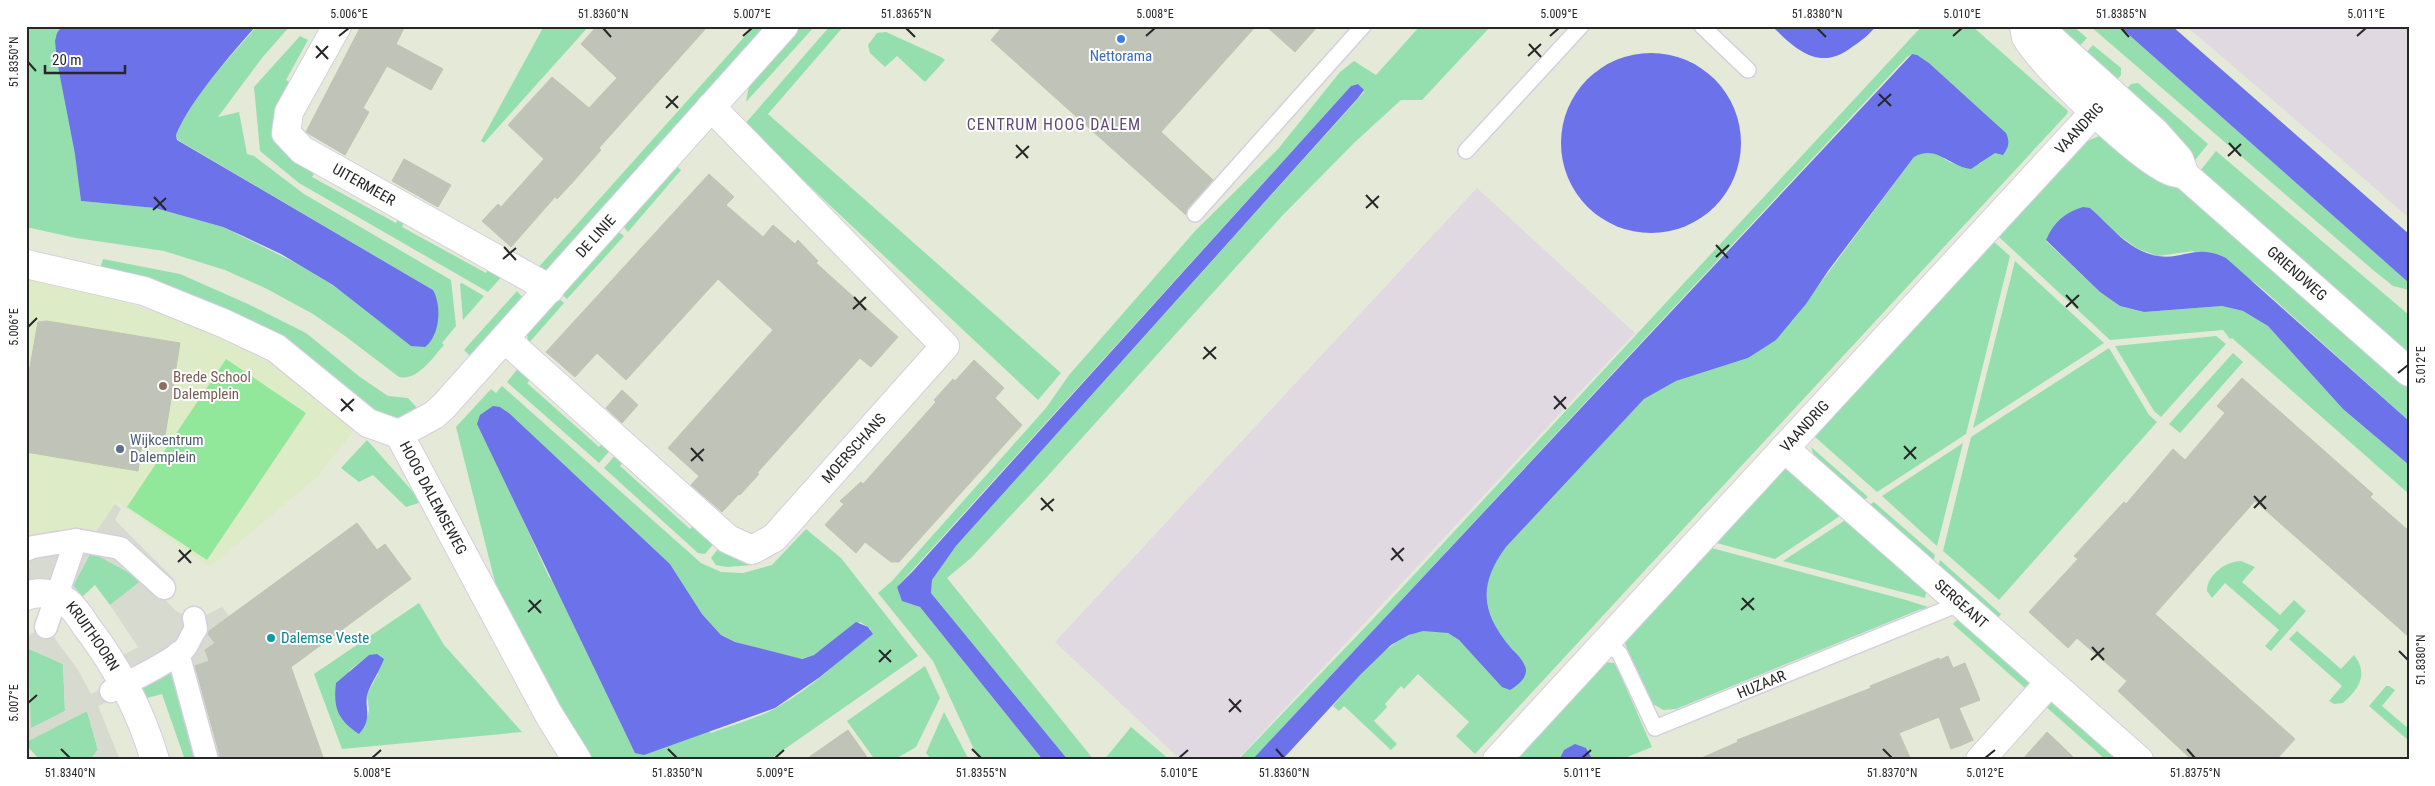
<svg xmlns="http://www.w3.org/2000/svg" width="2435" height="786" font-family="'Roboto Condensed',sans-serif">
	<style>
		.industrial { fill: #e1d9e1 }
		.education { fill: #deebc7 }
		.green { fill: #95dfaf; fill-rule: evenodd }
		.pitch { fill: #91e79a }
		.plaza { fill: #d6dacf; fill-rule: evenodd }
		.water { fill: #6c72ea }
		.building { fill: #c0c4b8; stroke: #bec4b2 }
		.lines { fill: none; stroke-linecap: round; stroke-linejoin: round }
		.service-casing { stroke: #d7cee0; stroke-width: 18 }
		.pedestrian-casing { stroke: #d7cee0; stroke-width: 25 }
		.minor-casing { stroke: #d7cee0; stroke-width: 30 }
		.service { stroke: #fff; stroke-width: 15 }
		.pedestrian { stroke: #fff; stroke-width: 22 }
		.minor { stroke: #fff; stroke-width: 28 }
		.ticks { fill: none; stroke: #272727; stroke-width: 2 }
		.shop-dot { fill: #3f7fe0; stroke: #fff; stroke-width: 2 }
		.education-dot { fill: #8d6e63; stroke: #fff; stroke-width: 2 }
		.service-dot { fill: #5c6f8a; stroke: #fff; stroke-width: 2 }
		.culture-dot { fill: #0f9aa8; stroke: #fff; stroke-width: 2 }
		.labels { text-anchor: middle; stroke-width: 4; stroke-linejoin: round; paint-order: stroke }
		.shop-label { font-size: 15px; fill: #366cbe; stroke: #fff }
		.street-label { font-size: 15px; fill: #272727; stroke: #fff }
		.education-label { font-size: 15px; fill: #785e54; stroke: #fff; text-anchor: start }
		.service-label { font-size: 15px; fill: #4e5e75; stroke: #fff; text-anchor: start }
		.culture-label { font-size: 15px; fill: #0d838f; stroke: #fff; text-anchor: start }
		.neighbourhood-label { font-size: 16px; letter-spacing: 1px; fill: #604976; stroke: #fff }
		.neatline { fill: none; stroke: #272727; stroke-width: 2 }
		.ticks-label { font-size: 12px; text-anchor: middle; fill: #272727 }
	</style>
	<rect width="100%" height="100%" fill="#e5e9d8"/>
	<g class="industrial">
		<polygon points="2186,26 2409,26 2409,218 2332,151"/>
		<polygon points="1477,188 1635,333 1237,760 1181,760 1055,642"/>
	</g>
	<polygon class="education" points="26,277 113,298 246,343 355,429 317,477 210,567 117,502 97,530 63,533 26,544"/>
	<g class="green">
		<path d="M26,26H62L81,201L155,208L223,227L298,264L333,285L368,311L434,337L438,314L433,290L178,140L176,135C190,99 231,56 257,26H290L262,58L218,117L239,112L247,154L254,156L304,194L451,280L456,326L442,343L444,345C433,357 418,381 399,377L345,336L313,314L267,289L225,270L164,251L76,238L26,227Z"/>
		<polygon points="544,26 589,26 484,143 481,141"/>
		<polygon points="754,26 769,26 547,270 537,269"/>
		<polygon points="798,26 815,26 746,102 750,80"/>
		<polygon points="830,26 844,26 768,114 1061,373 1038,400 744,125"/>
		<polygon points="1420,26 1491,26 1422,100 1401,100 1354,143 1282,216 1045,479 971,558 947,578 1094,760 1068,760 931,593 932,580 956,546 1364,92 1358,84 1351,86 897,587 903,601 920,607 1043,760 979,760 933,661 878,593 892,581 1046,408 1069,375 1196,230 1278,149 1340,72 1354,61 1376,75"/>
		<path d="M1922,26H1972L2068,111L2067,114L1475,754L1456,736L1469,722L1418,674L1404,689L1401,686L1385,704L1387,707L1374,721L1397,744L1391,750L1344,706L1339,711L1333,706C1357,678 1406,613 1450,634C1463,641 1470,654 1481,662C1492,670 1506,677 1518,684L1522,680C1521,674 1522,667 1520,661C1519,654 1510,648 1506,642C1480,606 1480,582 1506,547L1644,399L1676,381L1748,358L1793,320L1914,157C1937,143 1939,160 1955,164C1962,166 1973,164 1980,164L2008,139L1998,126L1929,63L1912,54L1907,57L1258,754L1252,760H1238L1373,619Z"/>
		<polygon points="2047,26 2073,26 2087,38 2075,51"/>
		<polygon points="2090,26 2119,26 2409,283 2409,290 2393,286 2373,270"/>
		<polygon points="886,32 941,57 945,60 925,82 897,56 885,67 870,53 868,45 877,33"/>
		<path d="M300,36L308,40L286,80L293,84L274,135C282,154 299,161 316,170L312,177L396,223L400,216L405,220L402,227L486,273L490,266L504,274L488,292L299,183L260,151L254,87Z"/>
		<polygon points="2093,45 2121,68 2121,75 2113,85 2082,57"/>
		<polygon points="2138,83 2208,144 2192,164 2122,94 2131,84"/>
		<polygon points="2099,136 2120,143 2174,182 2409,388 2409,421 2267,293 2254,282 2193,251 2158,256 2138,249 2113,231 2090,208 2048,235 2046,241 2100,292 2120,306 2144,312 2222,306 2243,311 2268,326 2343,409 2409,465 2409,494 2232,338 2230,339 2223,330 2110,340 1998,236 2085,142"/>
		<polygon points="2216,151 2409,315 2409,355 2200,171"/>
		<polygon points="674,164 681,170 628,232 620,222"/>
		<polygon points="616,230 624,236 567,299 558,291"/>
		<polygon points="1993,241 2010,256 1966,434 1877,492 1814,436"/>
		<polygon points="103,259 180,274 248,304 306,333 360,377 388,396 408,398 418,409 404,417 387,417 99,272"/>
		<polygon points="2015,261 2104,343 1973,428"/>
		<polygon points="462,283 484,296 463,320 460,284"/>
		<polygon points="517,291 525,300 473,359 464,350"/>
		<polygon points="556,296 564,303 528,344 527,332"/>
		<polygon points="2216,336 2226,344 2161,417 2154,411 2115,346"/>
		<polygon points="2109,348 2149,415 2157,422 1999,600 1943,551 1971,437"/>
		<polygon points="2233,353 2243,362 2180,433 2169,424"/>
		<polygon points="520,366 533,377 527,383 599,447 604,441 612,448 599,463 507,382"/>
		<path d="M502,386L701,563L721,572L743,573L772,565L806,529L841,558L918,656L769,760H588L500,602L456,427L491,389L496,393ZM500,407L509,413L670,564L702,614L721,635L735,642L801,659L814,655L860,622L871,629C844,658 812,688 776,708C756,719 732,725 711,733L549,577L515,502Z"/>
		<polygon points="367,440 422,502 406,507 373,475 359,482 341,468"/>
		<polygon points="1963,443 1937,546 1882,496"/>
		<polygon points="1811,447 1868,497 1862,502 1816,462"/>
		<polygon points="617,453 625,460 620,466 690,529 696,523 716,541 705,554 698,553 604,468"/>
		<polygon points="1785,463 1843,514 1775,559 1713,542"/>
		<polygon points="1874,502 1935,555 1933,564 1867,506"/>
		<polygon points="1847,519 1927,588 1925,598 1783,561"/>
		<polygon points="720,546 736,558 752,562 752,565 727,567 716,565 711,558"/>
		<polygon points="1708,547 1906,600 1928,607 1924,611 1921,609 1676,709 1663,710 1655,705 1653,706 1629,655 1624,640"/>
		<polygon points="91,552 143,580 110,605 95,585 82,597 73,586"/>
		<polygon points="1940,560 2001,614 1996,621 1938,569"/>
		<path d="M2241,561L2255,567L2242,582L2280,615L2294,600L2306,611L2271,651L2265,646L2279,630L2225,583L2212,598L2207,591C2207,575 2226,561 2241,561Z"/>
		<path d="M419,603L444,645L522,732L342,749L314,674ZM369,655L378,674L367,694L369,710L364,728L349,671Z"/>
		<polygon points="1960,617 2032,680 2025,688 1953,624"/>
		<path d="M2297,631L2341,669L2354,655C2369,674 2359,689 2343,703L2334,704L2329,701L2342,686L2289,639Z"/>
		<polygon points="27,648 63,664 65,711 30,729"/>
		<polygon points="1600,662 1614,663 1617,667 1652,747 1620,760 1593,760 1586,748 1564,750 1559,760 1511,760"/>
		<polygon points="173,666 196,760 185,760 162,694 147,698 141,684"/>
		<polygon points="925,666 940,698 916,747 894,760 875,760 847,721"/>
		<polygon points="2386,686 2389,686 2395,690 2382,706 2409,729 2409,741 2369,706"/>
		<polygon points="2052,697 2123,760 2106,760 2044,705"/>
		<polygon points="87,711 98,750 90,760 40,760 26,745 26,742"/>
		<polygon points="944,712 969,760 932,760 926,753"/>
		<polygon points="1131,727 1170,760 1104,760"/>
	</g>
	<polygon class="pitch" points="226,359 306,413 207,560 127,507"/>
	<g class="plaza">
		<polygon points="115,504 121,509 115,520 174,579 159,593 176,611 188,617 200,618 222,607 229,616 207,633 215,643 205,650 209,661 189,669 221,760 196,760 173,667 139,683 146,698 143,700 120,657 138,647 110,605 143,579 91,552 73,585 82,596 79,598 26,585 26,542 79,531 96,532"/>
		<path d="M37,630L53,636L78,670L91,694L109,685L115,698L98,706L120,760H90L98,749L87,711L26,742V638ZM28,648L63,664L65,711L31,728Z"/>
	</g>
	<g class="water">
		<path d="M62,26H256C232,53 189,102 176,135L177,140L433,290C442,306 440,336 425,347L411,346L333,285L281,254L243,236L223,227L155,208L81,201L75,154L57,61L55,41L57,33Z"/>
		<path d="M1772,26H1876C1869,35 1861,41 1852,47C1820,72 1796,50 1772,26Z"/>
		<polygon points="2119,26 2172,26 2409,234 2409,283"/>
		<circle cx="1651" cy="143" r="90"/>
		<path d="M1912,54L1917,55L1929,63L2006,133C2010,142 2009,147 2003,155L1995,153L1971,169C1950,167 1936,144 1914,157L1828,271L1806,304L1776,340L1748,358L1676,381L1644,399L1506,547C1478,585 1481,612 1511,648C1517,654 1526,663 1526,671C1525,681 1516,686 1510,690L1502,687L1459,640L1448,633L1423,631L1409,635L1391,645L1361,674L1282,760H1252Z"/>
		<polygon points="1358,84 1364,90 1358,98 956,546 932,580 931,593 1068,760 1043,760 920,607 902,601 897,587 913,571 1351,86"/>
		<path d="M2083,207L2090,208C2111,226 2128,251 2158,256C2184,260 2196,243 2226,258L2409,421V465L2343,409L2268,326L2243,311L2222,306L2144,312L2120,306L2100,292L2046,240C2053,223 2065,212 2083,207Z"/>
		<polygon points="493,406 500,407 509,413 670,564 702,614 721,635 735,642 802,659 814,655 856,622 868,627 873,634 820,677 775,708 644,755 635,753 477,424 480,415"/>
		<path d="M377,654L384,659C380,670 373,680 368,692C363,706 374,718 359,734C338,720 333,708 336,683L369,655Z"/>
		<polygon points="1575,744 1586,748 1593,760 1559,760 1564,750"/>
	</g>
	<g class="building">
		<polygon points="361,26 405,26 396,44 443,69 431,90 387,66 363,108 369,112 345,155 306,132"/>
		<polygon points="597,26 708,26 599,148 601,150 572,183 557,199 555,197 511,247 482,221 498,204 501,207 544,159 508,125 552,77 589,108 617,78 581,44"/>
		<polygon points="1003,26 1256,26 1161,132 1213,180 1188,208 1186,215 991,40"/>
		<polygon points="1266,26 1318,26 1295,52"/>
		<polygon points="404,159 451,185 438,207 392,181"/>
		<polygon points="709,174 734,197 726,205 763,237 773,225 795,244 798,240 818,261 816,263 898,337 871,367 860,358 757,473 759,474 740,495 739,494 722,512 691,485 699,476 668,448 773,330 718,279 626,380 597,353 575,377 546,352"/>
		<polygon points="47,321 180,343 164,442 142,442 138,471 26,452 28,378 38,322"/>
		<polygon points="974,360 1004,388 995,398 1022,425 899,562 891,562 865,542 856,553 825,525 844,504 840,501 861,482 863,484 936,402 934,400 953,379 955,381"/>
		<polygon points="2242,378 2373,494 2370,497 2409,531 2409,637 2255,501 2155,614 2295,739 2276,760 2192,760 2118,691 2127,681 2077,638 2068,648 2029,612 2078,559 2074,556 2124,502 2126,504 2173,449 2185,460 2225,413 2217,406"/>
		<polygon points="622,390 638,405 622,423 606,408"/>
		<polygon points="357,523 377,550 385,544 411,579 291,667 324,760 221,760 195,666 209,661 205,650 215,643 208,634 209,631"/>
		<polygon points="1948,656 1953,668 1965,663 1980,700 1959,708 1973,740 1962,745 1951,749 1939,717 1899,733 1911,760 1697,760 1738,742 1737,740 1871,688 1870,686 1939,658 1940,660"/>
		<polygon points="848,730 869,760 805,760"/>
		<polygon points="2047,732 2064,748 2076,760 2022,760"/>
	</g>
	<g class="lines">
		<g class="service-casing">
			<g id="service">
				<polyline points="1702,26 1748,70"/>
				<polyline points="1466,151 1581,26"/>
				<polyline points="1195,214 1363,26"/>
				<path id="s1" d="M1606,641L1620,654L1655,728L1961,603"/>
			</g>
		</g>
		<g class="pedestrian-casing">
			<g id="pedestrian">
				<polyline points="26,550 33,547 76,540 120,548 164,588"/>
				<polyline points="46,627 76,540"/>
				<polyline points="178,653 207,760"/>
				<path d="M111,691C130,681 169,663 184,649C189,644 191,635 196,629L194,618"/>
			</g>
		</g>
		<g class="minor-casing">
			<g id="minor">
				<path id="s2" d="M337,26L289,112L286,133L302,150L550,289"/>
				<path d="M2024,26C2025,30 2025,34 2026,37C2042,66 2140,159 2170,171C2175,173 2180,173 2185,175"/>
				<path id="s3" d="M2037,26L2156,133L2179,159L2185,175L2409,372"/>
				<path id="s4" d="M26,264L144,291L223,323L276,348L368,423L399,434L549,715L577,760"/>
				<path id="s5" d="M505,339L728,539L752,550L774,538L945,346L711,107"/>
				<path id="s6" d="M399,434L434,415L443,407L784,26"/>
				<path id="s7" d="M1784,448L2139,760"/>
				<path id="s8" d="M26,596C39,591 55,593 67,602C74,608 81,618 86,626C116,665 141,712 155,760"/>
				<path id="s9" d="M1497,760L2112,93"/>
				<polyline points="1980,760 2050,682"/>
			</g>
		</g>
		<use href="#service" class="service"/>
		<use href="#pedestrian" class="pedestrian"/>
		<use href="#minor" class="minor"/>
	</g>
	<path class="ticks" d="M603,28L611,37M906,28L915,37M1817,28L1826,37M2121,28L2129,37M339,36L349,28M743,36L752,28M1146,36L1155,28M1550,36L1559,28M1953,36L1962,28M2357,36L2366,28M1529,44L1541,57M316,46L328,59M1528,56L1541,44M316,58L328,46M28,62L36,71M1879,94L1891,106M666,96L678,108M1878,106L1891,94M666,108L678,96M2229,143L2241,156M1016,145L1028,158M2228,156L2241,144M1016,158L1029,146M1366,195L1378,208M154,197L166,210M1366,208L1379,196M153,210L166,198M1716,245L1728,258M504,247L516,260M1716,257L1729,245M503,259L516,248M2066,295L2078,308M854,297L866,310M2066,307L2079,295M853,309L866,297M28,327L37,318M1204,347L1216,359M1203,359L1216,347M2398,373L2408,365M1554,396L1566,409M341,399L353,411M1554,409L1566,397M341,411L354,399M1904,446L1916,459M691,448L703,461M1904,459L1916,447M691,461L704,449M2254,496L2266,509M1041,498L1053,511M2254,508L2266,496M1041,510L1054,499M1392,548L1403,561M179,550L191,563M1391,560L1404,548M178,562L191,550M1742,598L1754,610M529,600L541,613M1741,610L1754,598M528,612L541,600M2092,647L2104,660M879,650L891,662M2399,651L2408,660M2091,660L2104,648M879,662L891,650M1229,699L1241,712M28,703L37,695M1229,712L1241,700M61,749L70,758M668,749L677,758M972,749L981,758M1276,749L1284,758M1883,749L1892,758M2187,749L2195,758M372,758L381,750M775,758L784,750M1179,758L1188,750M1582,758L1591,750M1985,758L1995,750"/>
	<circle class="shop-dot" cx="1121" cy="39" r="5"/>
	<circle class="education-dot" cx="163" cy="386" r="5"/>
	<circle class="service-dot" cx="120" cy="449" r="5"/>
	<circle class="culture-dot" cx="271" cy="638" r="5"/>
	<g class="labels">
		<g class="shop-label">
			<text x="1121" y="61">Nettorama</text>
		</g>
		<g class="street-label">
			<text dy="5" stroke="none"><textPath href="#s9" startOffset="859">VAANDRIG</textPath></text>
			<text dy="5" stroke="none"><textPath href="#s2" startOffset="214">UITERMEER</textPath></text>
			<text dy="5" stroke="none"><textPath href="#s6" startOffset="281">DE LINIE</textPath></text>
			<text dy="5" stroke="none"><textPath href="#s3" startOffset="361">GRIENDWEG</textPath></text>
			<text dy="5" stroke="none"><textPath href="#s9" startOffset="454">VAANDRIG</textPath></text>
			<text dy="5" stroke="none"><textPath href="#s5" startOffset="471">MOERSCHANS</textPath></text>
			<text dy="5" stroke="none"><textPath href="#s4" startOffset="489">HOOG DALEMSEWEG</textPath></text>
			<text dy="5" stroke="none"><textPath href="#s7" startOffset="236">SERGEANT</textPath></text>
			<text dy="5" stroke="none"><textPath href="#s8" startOffset="86">KRUITHOORN</textPath></text>
			<text dy="5" stroke="none"><textPath href="#s1" startOffset="216">HUZAAR</textPath></text>
		</g>
		<g class="education-label">
			<text x="173" y="382">Brede School<tspan x="173" dy="17">Dalemplein</tspan></text>
		</g>
		<g class="service-label">
			<text x="130" y="445">Wijkcentrum<tspan x="130" dy="17">Dalemplein</tspan></text>
		</g>
		<g class="culture-label">
			<text x="281" y="643">Dalemse Veste</text>
		</g>
		<g class="neighbourhood-label">
			<text x="1054" y="130">CENTRUM HOOG DALEM</text>
		</g>
	</g>
	<rect width="2435" height="786" fill="none" stroke="#ffffff" stroke-width="55"/>
	<path d="M45 65v8h80v-8" fill="none" stroke="#272727" stroke-width="2.5"/>
	<text x="52" y="65" font-size="15" fill="#272727" stroke="#ffffff" stroke-width="4" paint-order="stroke">20 m</text>
	<rect x="28" y="28" width="2380" height="730" class="neatline"/>
	<g class="ticks-label">
		<text x="349" y="18">5.006°E</text>
		<text x="603" y="18">51.8360°N</text>
		<text x="752" y="18">5.007°E</text>
		<text x="906" y="18">51.8365°N</text>
		<text x="1155" y="18">5.008°E</text>
		<text x="1559" y="18">5.009°E</text>
		<text x="1817" y="18">51.8380°N</text>
		<text x="1962" y="18">5.010°E</text>
		<text x="2121" y="18">51.8385°N</text>
		<text x="2366" y="18">5.011°E</text>
		<text transform="translate(14 62) rotate(-90)" y="4">51.8350°N</text>
		<text transform="translate(14 327) rotate(-90)" y="4">5.006°E</text>
		<text transform="translate(2421 365) rotate(-90)" y="4">5.012°E</text>
		<text transform="translate(2421 660) rotate(-90)" y="4">51.8380°N</text>
		<text transform="translate(14 703) rotate(-90)" y="4">5.007°E</text>
		<text x="70" y="777">51.8340°N</text>
		<text x="372" y="777">5.008°E</text>
		<text x="677" y="777">51.8350°N</text>
		<text x="775" y="777">5.009°E</text>
		<text x="981" y="777">51.8355°N</text>
		<text x="1179" y="777">5.010°E</text>
		<text x="1284" y="777">51.8360°N</text>
		<text x="1582" y="777">5.011°E</text>
		<text x="1892" y="777">51.8370°N</text>
		<text x="1985" y="777">5.012°E</text>
		<text x="2195" y="777">51.8375°N</text>
	</g>
</svg>
